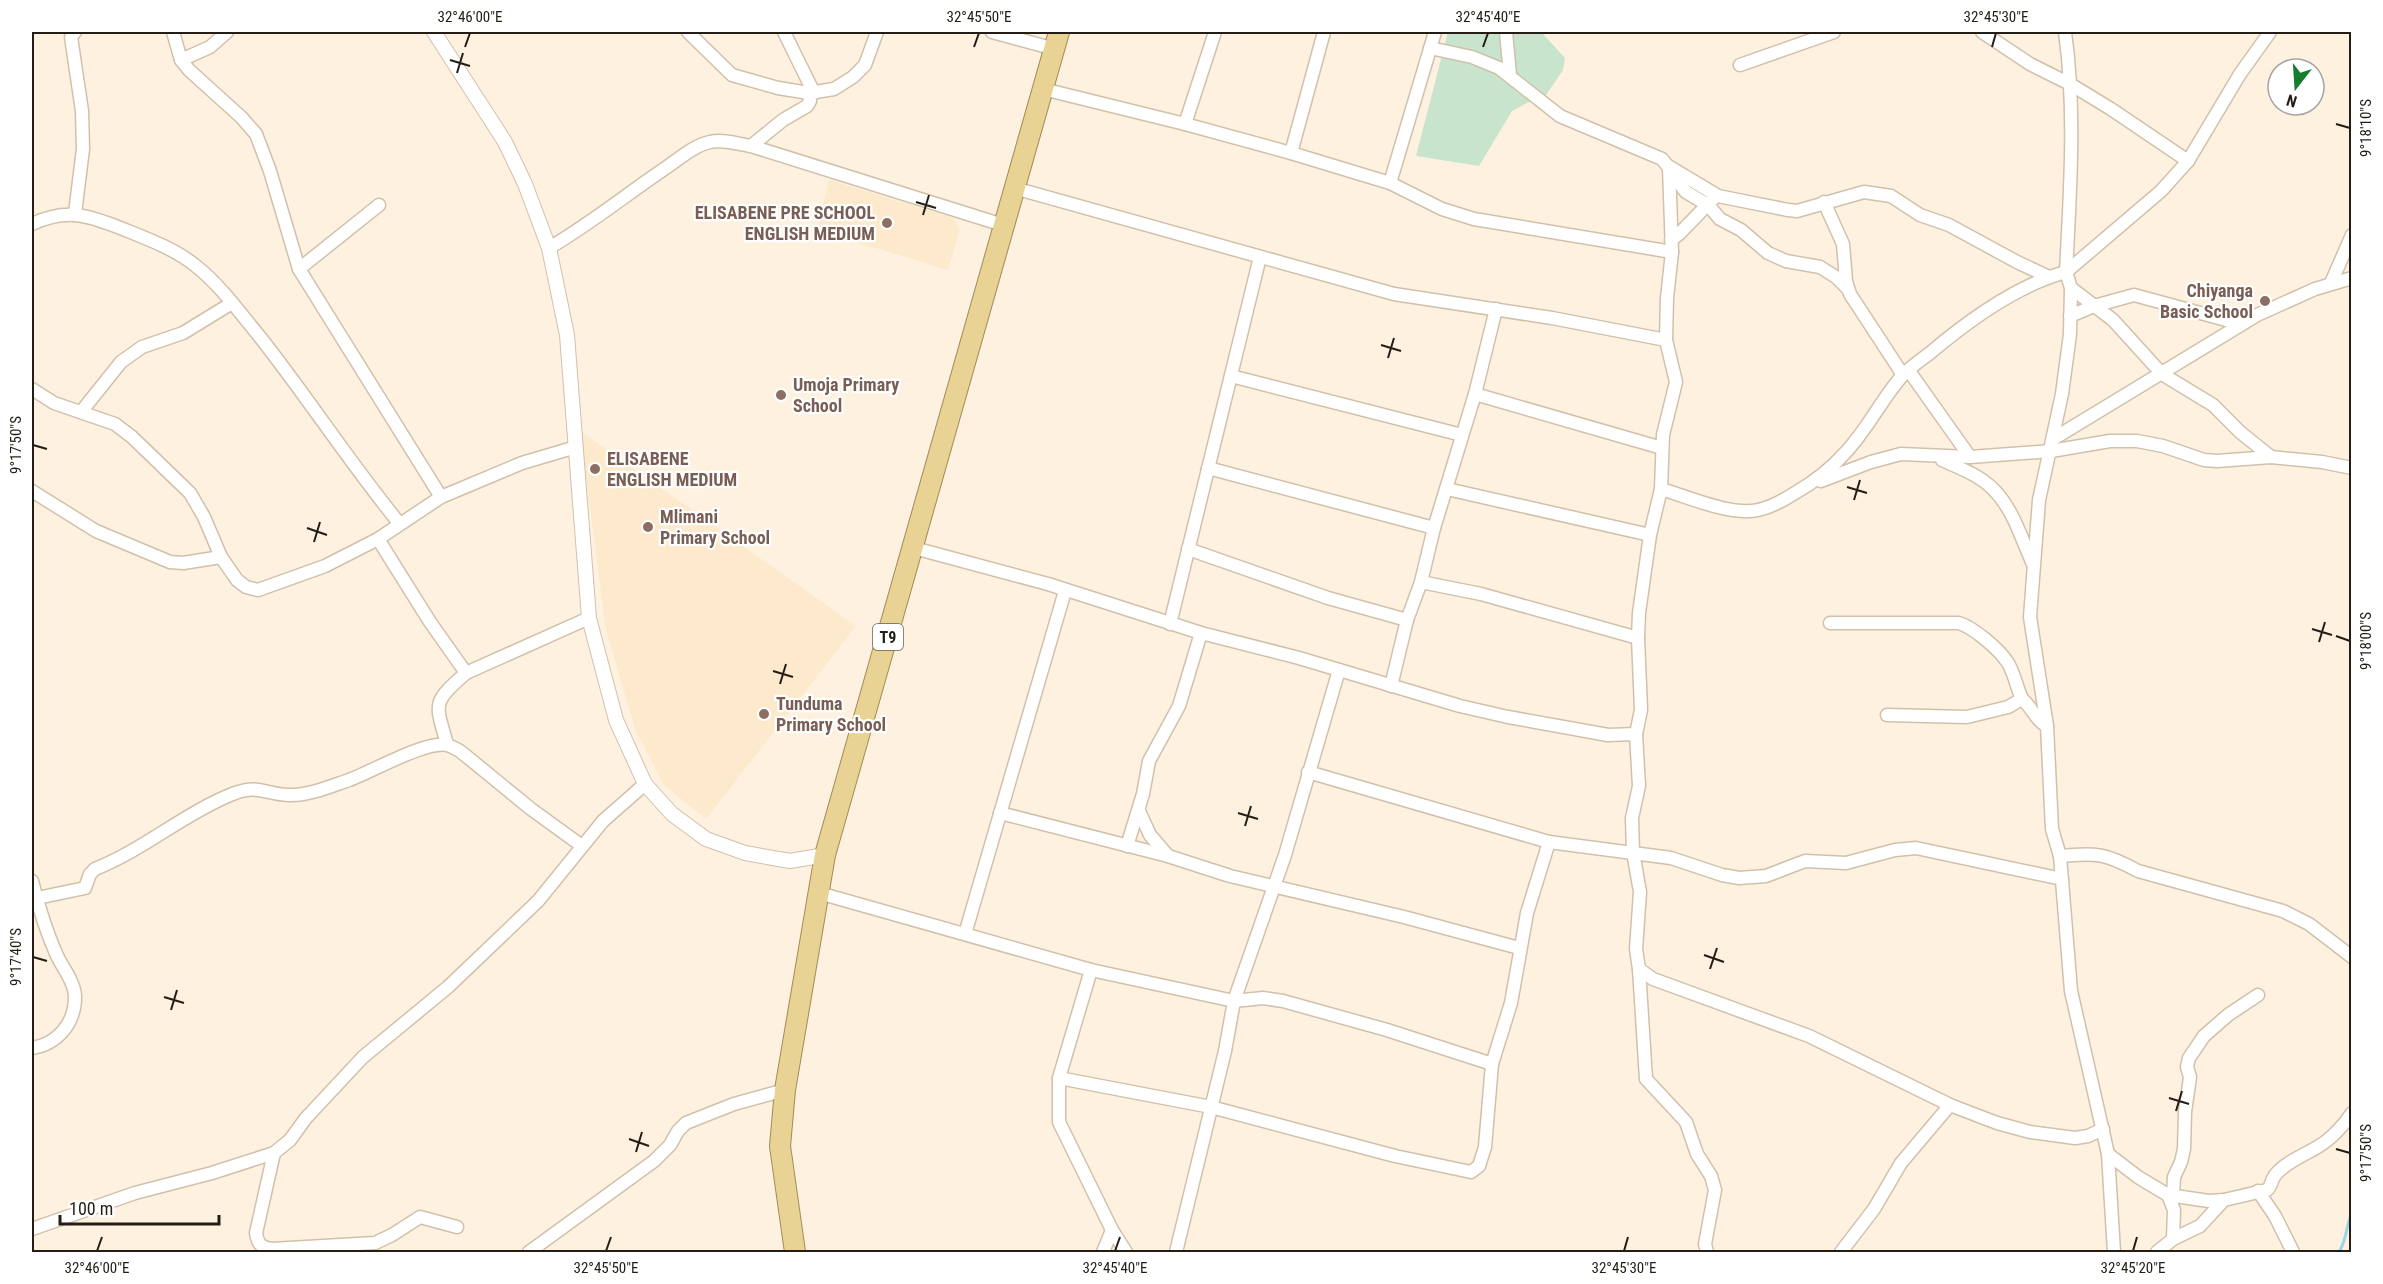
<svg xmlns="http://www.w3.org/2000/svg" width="2383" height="1284" font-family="'Roboto Condensed',sans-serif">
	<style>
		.built { fill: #fde9cb }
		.green { fill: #c8e4cd }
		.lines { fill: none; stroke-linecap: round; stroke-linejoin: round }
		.stream { stroke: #9ed4e5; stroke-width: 3 }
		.minor-casing { stroke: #d0c1ab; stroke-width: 15 }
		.tertiary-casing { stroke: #d0c1ab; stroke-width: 16 }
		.trunk-casing { stroke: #9f8c57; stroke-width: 22 }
		.minor { stroke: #fff; stroke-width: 12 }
		.tertiary { stroke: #fff; stroke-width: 14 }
		.trunk { stroke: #e8d294; stroke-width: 20 }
		.ticks { fill: none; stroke: #231d15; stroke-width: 2 }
		.education-dot { fill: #8d6e63; stroke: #fff; stroke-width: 2 }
		.labels { text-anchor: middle; stroke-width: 4.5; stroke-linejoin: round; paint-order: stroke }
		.shield { fill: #fff; stroke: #65615b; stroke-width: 1.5 }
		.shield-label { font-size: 16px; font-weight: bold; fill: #231d15 }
		.education-label { font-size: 18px; font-weight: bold; fill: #785e54; stroke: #fff; text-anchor: start }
		.neatline { fill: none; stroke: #231d15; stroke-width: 2 }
		.ticks-label { font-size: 15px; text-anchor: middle; fill: #231d15 }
	</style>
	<rect width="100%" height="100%" fill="#fef1df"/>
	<g class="built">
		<polygon points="829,180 953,218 960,229 948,270 817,230"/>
		<polygon points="580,431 856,626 706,819 664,785 635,729 606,629"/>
	</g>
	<polygon class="green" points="1448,32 1544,32 1543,34 1565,58 1563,70 1544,98 1527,103 1512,111 1479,166 1416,156"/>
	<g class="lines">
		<path class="stream" d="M2339,1252C2347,1239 2346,1226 2352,1212"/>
		<g class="minor-casing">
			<g id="minor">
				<polyline points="173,32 181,60 189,70 241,117 256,134 270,171 299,269 441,497"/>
				<polyline points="688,32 732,75 778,88 809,93 834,89 853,77 865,65 877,32"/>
				<polyline points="784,32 814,93"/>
				<polyline points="992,32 1055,49"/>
				<polyline points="1506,32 1510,75"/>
				<polyline points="1982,32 2030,64 2070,84 2111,109 2188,161"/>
				<path d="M2065,32C2076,111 2070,192 2066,272L2071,288L2070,334L2062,394L2039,500L2030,617L2047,726L2052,829L2060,856L2071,991L2108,1154L2114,1252"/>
				<polyline points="1430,48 1472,57 1499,68 1560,116 1662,159 1669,168 1672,252 1667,298 1666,340 1676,382 1663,435 1661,489 1650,535 1639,613 1638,638 1641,710 1636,734 1639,786 1632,818 1633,852 1640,892 1636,949 1639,969 1653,979 1809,1036 1950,1105 1997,1123 2030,1132 2075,1138 2088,1136 2103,1129"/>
				<polyline points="181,60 210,47 227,32"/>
				<polyline points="1740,65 1834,32"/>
				<polyline points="1043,89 1185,124 1291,153 1390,183 1442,209 1474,219 1672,252"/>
				<polyline points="1185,124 1215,32"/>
				<polyline points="751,146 783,120 807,106 810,101 809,93"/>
				<polyline points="1291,153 1324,32"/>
				<polyline points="1668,166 1718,196 1788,210 1797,211 1864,192 1891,196 1920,215 1949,225 2017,262 2049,277"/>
				<polyline points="1670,172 1686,192 1708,205 1720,219 1741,230 1768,253 1786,261 1820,267 1836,277 1848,289"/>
				<polyline points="1390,183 1435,32"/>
				<polyline points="1014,188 1394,294 1552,318 1666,340"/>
				<polyline points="1824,202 1843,244 1846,281 1850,294 1903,375"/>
				<polyline points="75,213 83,149 82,111 71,37 75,32"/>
				<path d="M32,224C67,208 88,215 123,229C148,239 175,249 196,266C221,286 240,313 260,337C308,398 350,463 399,523"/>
				<polyline points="1671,240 1679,234 1713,199"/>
				<path d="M549,248C590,224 627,194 667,167C680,158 695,145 710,142C723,139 739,144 751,146L1003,225"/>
				<polyline points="299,269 379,205"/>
				<polyline points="2331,283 2352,235"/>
				<polyline points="2071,288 2113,320 2162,374 2213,405 2240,432 2271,457"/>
				<polyline points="2070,316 2094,306 2134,295 2241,324"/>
				<polyline points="1909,371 1970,457"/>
				<polyline points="1231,376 1462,435"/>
				<polyline points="32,389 54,403 115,424 132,437 190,493 204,517 221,557"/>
				<polyline points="1475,394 1662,448"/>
				<polyline points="81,412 121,362 142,347 183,333 232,303"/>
				<polyline points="2053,439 2257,315 2315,289 2352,278"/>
				<path d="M1942,460C1960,468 1981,476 1994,490C2013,509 2022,540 2033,564"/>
				<polyline points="1208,468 1434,528"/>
				<polyline points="1821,481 1871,462 1901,454 1970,457 2051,451 2110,441 2137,441 2163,446 2204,460 2217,461 2271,457 2322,462 2352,468"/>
				<polyline points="1447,489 1650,535"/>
				<path d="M1661,489C1689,497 1730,516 1758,510C1772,507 1784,500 1795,493C1814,482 1831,469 1845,453C1867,430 1881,400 1902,376C1910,367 1921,360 1930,353C1969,320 2017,285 2066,272L2161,191L2188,161L2240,74L2270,32"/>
				<polyline points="32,491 96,531 170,562 183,563 221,557 237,580 246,587 258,590 325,566 378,539 441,497 522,463 576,447"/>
				<polyline points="378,539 430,622 466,673"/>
				<polyline points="914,548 1048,584 1201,633 1299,658 1460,706 1508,717 1608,735 1636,734"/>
				<polyline points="1188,549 1328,598 1407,620"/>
				<polyline points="1421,582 1481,594 1638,638"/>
				<path d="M1830,623H1959C1974,628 1999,649 2008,663C2014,673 2017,688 2022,699"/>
				<polyline points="1170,624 1260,257"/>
				<polyline points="1391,686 1407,620 1421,582 1434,528 1475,394 1496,309"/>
				<path d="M1887,715L1967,717L2008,707L2022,699C2033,708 2035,720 2047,726"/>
				<path d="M447,744C435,702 432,703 466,673L589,618"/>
				<polyline points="1308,772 1549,842 1671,858 1722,875 1739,878 1766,876 1805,861 1846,863 1895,850 1916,848 2062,879"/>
				<polyline points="1139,811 1150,835 1168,856"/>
				<polyline points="1000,813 1168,856 1230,876 1404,917 1519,948"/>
				<polyline points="1127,846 1143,794 1149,761 1179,706 1201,633"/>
				<path d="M2060,856C2096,852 2107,854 2138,871L2283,911L2309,924L2352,957"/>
				<path d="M32,881C38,904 45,928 55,951C60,965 75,981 75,997C75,1024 57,1044 32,1048"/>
				<polyline points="819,893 1091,970 1059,1078 1059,1122 1112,1230 1126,1252"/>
				<path d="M37,898L85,888L90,874L95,869C143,850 182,815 230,795C258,783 263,794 288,795C308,796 331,786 349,780C371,772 427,740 447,745C451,746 456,749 460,751L531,809L582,846"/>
				<polyline points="965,934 1065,591"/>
				<polyline points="1639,969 1646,1079 1686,1122 1697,1154 1711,1176 1715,1190 1705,1244 1707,1252"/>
				<polyline points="1091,970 1234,1001 1263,998 1283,1001 1387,1030 1492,1064"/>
				<polyline points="1059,1078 1211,1107 1395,1156 1471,1172 1479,1166 1485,1147 1492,1064 1511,1003 1527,913 1549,842"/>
				<path d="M274,1153L256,1233C258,1245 261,1247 272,1249L375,1243L392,1235L420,1217L457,1227"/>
				<polyline points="2108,1154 2138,1177 2168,1195 2174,1210 2173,1239"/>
				<polyline points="2258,1191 2275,1216 2293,1252"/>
				<path d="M2168,1195L2209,1201L2224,1200L2267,1190C2272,1186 2271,1179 2276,1174C2287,1161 2305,1155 2319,1146C2331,1139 2344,1125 2352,1113"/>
				<polyline points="2173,1196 2174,1177 2181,1162 2184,1149 2185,1112 2190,1077 2187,1067 2189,1058 2204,1036 2228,1015 2258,995"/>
				<polyline points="32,1229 135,1193 212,1173 274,1153 290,1140 306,1118 363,1057 448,987 538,901 603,821 645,784"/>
				<polyline points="529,1252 654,1161 670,1145 678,1131 686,1123 734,1104 785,1090"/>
				<polyline points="1103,1252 1112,1230"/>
				<polyline points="1176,1252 1225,1051 1234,1001 1285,855 1339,670"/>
				<polyline points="1841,1252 1874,1209 1901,1163 1950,1105"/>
				<polyline points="2157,1252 2173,1239 2200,1226 2224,1200"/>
			</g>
		</g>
		<g class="tertiary-casing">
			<polyline id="tertiary" points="434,32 505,142 525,184 549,248 567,335 589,618 616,720 645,784 672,814 706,839 745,853 790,861 825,855"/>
		</g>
		<g class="trunk-casing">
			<polyline id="trunk" points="795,1252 780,1146 785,1090 825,855 1059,32"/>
		</g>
		<use href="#minor" class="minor"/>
		<use href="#tertiary" class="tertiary"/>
		<use href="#trunk" class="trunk"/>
	</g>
	<path class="ticks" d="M465,47L470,33M974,47L979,33M1483,47L1488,33M1992,47L1996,33M450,60L470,66M457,73L463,53M2336,124L2350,128M916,202L936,208M923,215L929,195M1381,345L1401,351M1388,358L1394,338M33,445L47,449M1847,487L1867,493M1854,500L1860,480M307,528L327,535M314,542L320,522M2312,629L2332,635M2336,636L2350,641M2319,642L2325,622M773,671L793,677M780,684L786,664M1238,813L1258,819M1245,826L1251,806M1704,955L1724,962M33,957L47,961M1710,969L1717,948M164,997L184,1003M171,1010L177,990M2169,1098L2189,1104M2176,1111L2182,1091M629,1139L649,1146M2336,1149L2350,1153M636,1152L642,1132M97,1251L102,1237M606,1251L611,1237M1115,1251L1120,1237M1624,1251L1628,1237M2133,1251L2137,1237"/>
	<g class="education-dot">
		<circle cx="887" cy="223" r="6"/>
		<circle cx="2265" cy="301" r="6"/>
		<circle cx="781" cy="395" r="6"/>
		<circle cx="595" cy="469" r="6"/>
		<circle cx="648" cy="527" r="6"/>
		<circle cx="764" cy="714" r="6"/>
	</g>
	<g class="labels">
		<rect class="shield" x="873" y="624" width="30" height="26" rx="4.5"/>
		<g class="shield-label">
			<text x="888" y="643">T9</text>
		</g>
		<g class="education-label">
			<text x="875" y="219" text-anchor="end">ELISABENE PRE SCHOOL<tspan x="875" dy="21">ENGLISH MEDIUM</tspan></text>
			<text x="2253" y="297" text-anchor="end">Chiyanga<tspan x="2253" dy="21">Basic School</tspan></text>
			<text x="793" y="391">Umoja Primary<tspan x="793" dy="21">School</tspan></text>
			<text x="607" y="465">ELISABENE<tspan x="607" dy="21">ENGLISH MEDIUM</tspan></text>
			<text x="660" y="523">Mlimani<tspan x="660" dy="21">Primary School</tspan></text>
			<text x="776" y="710">Tunduma<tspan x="776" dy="21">Primary School</tspan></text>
		</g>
	</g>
	<rect width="2383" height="1284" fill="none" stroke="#ffffff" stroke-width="66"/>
	<g transform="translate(2296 87) rotate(197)"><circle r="28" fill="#ffffff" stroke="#a7a5a1" stroke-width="1.5"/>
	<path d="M0-4.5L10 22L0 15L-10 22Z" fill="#167c30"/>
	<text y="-9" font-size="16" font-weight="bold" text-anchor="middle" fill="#231d15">N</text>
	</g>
	<path d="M60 1215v9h159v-9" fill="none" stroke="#231d15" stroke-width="3"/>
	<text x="69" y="1215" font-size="18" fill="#231d15" stroke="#ffffff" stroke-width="4.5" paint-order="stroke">100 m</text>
	<rect x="33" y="33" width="2317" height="1218" class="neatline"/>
	<g class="ticks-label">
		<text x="470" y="22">32°46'00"E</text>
		<text x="979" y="22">32°45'50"E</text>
		<text x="1488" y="22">32°45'40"E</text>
		<text x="1996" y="22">32°45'30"E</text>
		<text transform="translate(2366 128) rotate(-90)" y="5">9°18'10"S</text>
		<text transform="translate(16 445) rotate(-90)" y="5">9°17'50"S</text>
		<text transform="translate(2366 641) rotate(-90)" y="5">9°18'00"S</text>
		<text transform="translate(16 957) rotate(-90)" y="5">9°17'40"S</text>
		<text transform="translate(2366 1153) rotate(-90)" y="5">9°17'50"S</text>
		<text x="97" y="1273">32°46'00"E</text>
		<text x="606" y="1273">32°45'50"E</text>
		<text x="1115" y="1273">32°45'40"E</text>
		<text x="1624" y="1273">32°45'30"E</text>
		<text x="2133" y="1273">32°45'20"E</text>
	</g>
</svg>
